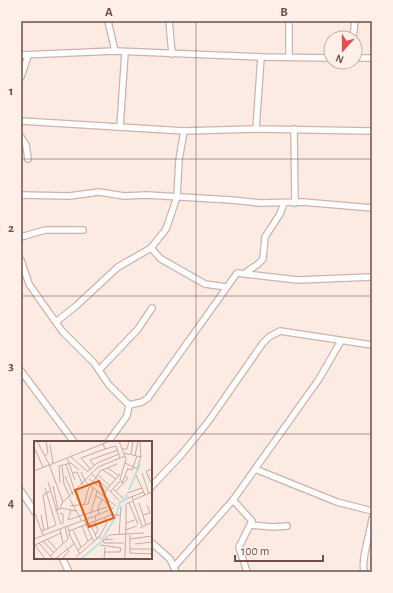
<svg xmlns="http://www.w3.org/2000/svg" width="393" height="593" font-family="'Alegreya Sans',sans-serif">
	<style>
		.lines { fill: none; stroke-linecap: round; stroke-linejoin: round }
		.minor-casing { stroke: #ceb2ad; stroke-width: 8 }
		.minor { stroke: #fff; stroke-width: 5.5 }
		.grid { fill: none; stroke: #734d4a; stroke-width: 1; stroke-opacity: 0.55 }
		.inset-river { fill: none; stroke: #b9e4dd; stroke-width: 2 }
		.inset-road { fill: none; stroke: #c5aca6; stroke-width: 1 }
		.view { fill: #e8590c; fill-opacity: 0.15; stroke: #e8590c; stroke-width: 2 }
		.inset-edge { fill: none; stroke: #734d4a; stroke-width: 2 }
		.neatline { fill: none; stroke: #734d4a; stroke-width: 1.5 }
		.grid-label { font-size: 13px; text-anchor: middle; font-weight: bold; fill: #734d4a }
	</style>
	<rect width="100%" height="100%" fill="#fbebe3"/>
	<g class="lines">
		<g class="minor-casing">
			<g id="minor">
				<polyline points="108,21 115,51"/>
				<polyline points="169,21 172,54"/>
				<polyline points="353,38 355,21"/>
				<polyline points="21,55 115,51 261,57 331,58"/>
				<polyline points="261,57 256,129 372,131"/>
				<polyline points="289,57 289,21"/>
				<polyline points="355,58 372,58"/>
				<polyline points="21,77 28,56"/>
				<polyline points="21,121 184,131 256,129"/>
				<polyline points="120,127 125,52"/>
				<polyline points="294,129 295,203"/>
				<polyline points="21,137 26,145 28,159"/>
				<polyline points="21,195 69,196 99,192 124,196 147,195 231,200 260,203 303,202 372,208"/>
				<polyline points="21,237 45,230 83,230"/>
				<polyline points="151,248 161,259 205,284 226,287"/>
				<polyline points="21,260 29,284 62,331 94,363 109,385 129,405 142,402 148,398 237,273 298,280 372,277"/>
				<polyline points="245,273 258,264 263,259 265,237 280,214 284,203"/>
				<polyline points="56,322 76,306 118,267 151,248 166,229 177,197 179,160 184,131"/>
				<polyline points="99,370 138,329 152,308"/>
				<polyline points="21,371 74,442"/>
				<polyline points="108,442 127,416 129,405"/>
				<polyline points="255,469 337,502 372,511"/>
				<polyline points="151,487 181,455 208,422 263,343 269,337 280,331 372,345"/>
				<polyline points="21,491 35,512"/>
				<polyline points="233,500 252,521 239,547 247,572"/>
				<polyline points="251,525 273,527 287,526"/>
				<polyline points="151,542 170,559 176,572"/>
				<polyline points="62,558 69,572"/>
				<polyline points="174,567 233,500 319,379 341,341"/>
				<path d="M364,572C361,559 370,534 372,519"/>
			</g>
		</g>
		<use href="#minor" class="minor"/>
	</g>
	<path class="grid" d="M196,21V572M21,159H372M21,296H372M21,434H372"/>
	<g transform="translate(34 441)">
		<rect width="118" height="118" fill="#fbebe3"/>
		<path class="inset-river" d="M95,49L106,23M69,97L82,75L86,61L93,58L92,53M47,118L68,100"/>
		<path class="inset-road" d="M3,0L15,23M85,0L92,18L86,38L89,43M69,3L71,8L82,5L86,17M16,4L19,22M0,6L9,26M88,8H93L95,0M90,12L107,16L106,1M97,13L99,0M11,15L14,12L12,0M36,15L54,31M101,15L104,0M33,17L41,39M91,22L103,28L107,16M15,23L29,61M32,23L41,51M60,24L56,19L84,9M28,25L30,43L36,56M74,27L85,35M56,28L47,17L71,8M94,28L98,29L103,15M69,29L82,38M0,30L76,0M47,31L52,42M53,31L63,22L85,13M39,32L43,31L49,44M108,32L115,53M58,33L85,59M64,34L76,45M102,34L111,54M31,35L39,54M55,38L72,50L70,55M14,41L27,84M59,41L66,30L83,23M26,42L25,25L37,22L45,29M53,42L82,65M88,42L94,27M117,42L112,30L118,28M19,45L24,69M11,47L22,84M73,48L86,33M79,48L90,58M43,50L49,73M82,50L94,37L91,35M76,51L86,40M93,52L108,47M62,55L71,60L77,68M98,55L99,59L118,51M35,57L48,80M94,57L110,51M95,62L104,83M105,62L112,84M50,64L55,46M36,65L54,63L59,47M27,67L42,70M37,69L34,79L76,65M0,70L9,94M21,70L26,68L28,62L64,26L91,15M57,71L63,50M26,72L29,73V83M65,73L64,67L68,58M7,74L10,89M109,74L116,72L113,64M61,75L80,67M50,79L60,101M60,80L64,89L61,94M56,82L63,98M92,82V63L99,60L108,85M34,85L61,75L62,80M34,85L36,95L46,113M48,85L54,100M14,87L9,54L16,50M106,87L118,81M26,88L29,103M39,89L47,106M91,89L103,85M8,90L22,84M35,90L77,74H86M85,94L87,65M96,94V112L118,113M65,96L69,99L79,98M0,98L31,86M13,98L23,109M71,98L75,94L110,92M96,98L118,95M69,99L70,102H90M9,100L20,112M5,102L19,118M101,103L118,101M1,104L27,92M1,104L11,118M66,104L87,107L86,111H70M96,108H118M44,109L58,97M16,115L34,98L31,86L34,85M42,116L65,96L73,82L71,77M21,118L40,103M28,118L35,110L32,107M70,118L71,106M91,118L92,82L101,79"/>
		<path class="view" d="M65,40L80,77L55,86L41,49Z"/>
		<rect width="118" height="118" class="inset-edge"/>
	</g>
	<rect width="393" height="593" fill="none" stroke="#fef0e9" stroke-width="44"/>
	<g transform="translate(343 50) rotate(201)"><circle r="19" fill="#fef0e9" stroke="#c6afa9"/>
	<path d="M0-3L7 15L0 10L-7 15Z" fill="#e14c57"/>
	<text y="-6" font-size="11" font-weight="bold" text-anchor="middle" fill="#734d4a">N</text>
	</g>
	<path d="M235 555v6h88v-6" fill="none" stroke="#734d4a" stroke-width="2"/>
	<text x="241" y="555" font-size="12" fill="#734d4a" stroke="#fef0e9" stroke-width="3" paint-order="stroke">100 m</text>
	<rect x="22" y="22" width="349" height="549" class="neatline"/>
	<g class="grid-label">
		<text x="109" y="16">A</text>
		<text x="284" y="16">B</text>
		<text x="11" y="95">1</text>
		<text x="11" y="232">2</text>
		<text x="11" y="370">3</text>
		<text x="11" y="507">4</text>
	</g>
</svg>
